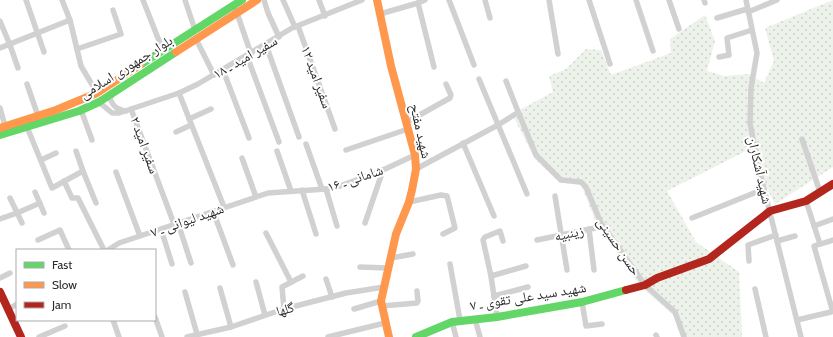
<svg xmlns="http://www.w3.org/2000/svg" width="833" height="337" font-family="Cabin,'Noto Naskh Arabic',sans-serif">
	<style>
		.green { fill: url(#green-dots) }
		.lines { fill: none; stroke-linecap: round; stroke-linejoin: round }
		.street { stroke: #d1d1d1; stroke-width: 5.5 }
		.fast { stroke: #63d668; stroke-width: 8 }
		.slow { stroke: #ff974d; stroke-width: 8 }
		.jam { stroke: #b3261e; stroke-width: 8 }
		.labels { text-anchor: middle; stroke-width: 4; stroke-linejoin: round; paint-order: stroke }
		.street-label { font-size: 14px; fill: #2c2c2c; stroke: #fff }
	</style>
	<defs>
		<pattern id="green-dots" width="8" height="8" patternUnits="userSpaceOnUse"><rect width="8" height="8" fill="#edf3ea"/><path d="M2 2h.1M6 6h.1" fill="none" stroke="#cbd0c9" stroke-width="1.8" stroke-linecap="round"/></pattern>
	</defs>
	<rect width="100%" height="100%" fill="#fff"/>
	<polygon class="green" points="833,0 833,167 775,204 748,150 667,191 696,242 739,272 742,337 681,337 674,316 640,286 596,222 581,185 559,182 535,159 512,114 553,92 549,76 566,69 586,49 601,50 611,75 671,53 670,39 705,15 715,41 707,71 724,76 748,74 764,83 774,61 765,28"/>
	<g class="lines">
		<g class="street">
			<polyline points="26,0 44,52"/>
			<polyline points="62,0 70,20 81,66 97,93"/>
			<polyline points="143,0 163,51"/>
			<polyline points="185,0 195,30"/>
			<polyline points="264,0 268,13 279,37"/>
			<polyline points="283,0 295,27"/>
			<polyline points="319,0 325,16"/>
			<polyline points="449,0 474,65"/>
			<polyline points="485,0 490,18"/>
			<polyline points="549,0 558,54"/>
			<polyline points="589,0 610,64"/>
			<polyline points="636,0 653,51"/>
			<polyline points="669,0 679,29"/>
			<polyline points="704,0 705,3"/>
			<polyline points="746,0 757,53 751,88 750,123 758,165 801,337"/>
			<polyline points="418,3 434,67"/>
			<polyline points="236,10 251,54"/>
			<polyline points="748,12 777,0"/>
			<polyline points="380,14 418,3 425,0"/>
			<polyline points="717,18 747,9"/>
			<polyline points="0,21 10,45 18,68"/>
			<polyline points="298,26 335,129"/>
			<polyline points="196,39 214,75"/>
			<polyline points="266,45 299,137"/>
			<polyline points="0,48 70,20"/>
			<polyline points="77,49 121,34 113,10"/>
			<polyline points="247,56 279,142"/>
			<polyline points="719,57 729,55 727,38 752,30"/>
			<polyline points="223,70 249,138"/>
			<polyline points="479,79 527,194"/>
			<polyline points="506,81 519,114"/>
			<polyline points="27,84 38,116"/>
			<path d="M113,93L110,98C113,107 117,109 126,111"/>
			<polyline points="179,93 224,207"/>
			<polyline points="99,102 112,113 119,113 179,93 198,84 292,28 362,0"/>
			<polyline points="0,108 5,126"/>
			<polyline points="131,109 174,224"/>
			<polyline points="81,110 92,140"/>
			<polyline points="189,119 211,109"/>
			<polyline points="407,122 450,98 451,95 446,84"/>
			<polyline points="27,127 52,188 83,171 76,151"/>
			<polyline points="176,132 191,125"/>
			<polyline points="802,139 820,192"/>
			<polyline points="463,143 494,216"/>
			<polyline points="306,144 322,189"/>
			<polyline points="346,150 408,129"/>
			<polyline points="277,151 291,191"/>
			<polyline points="242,158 256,197"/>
			<polyline points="41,160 56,153"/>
			<polyline points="416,169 498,125 517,113 519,114 536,155 561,180 581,182 586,187 601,223 645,285 675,312 684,337"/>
			<polyline points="83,171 96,203"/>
			<polyline points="116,172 140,236"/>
			<polyline points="64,181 72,198 78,198 104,250"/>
			<polyline points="326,189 337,226"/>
			<polyline points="302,190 316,234"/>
			<polyline points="35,192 44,213"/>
			<polyline points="555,196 567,270"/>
			<polyline points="10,198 22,223"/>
			<polyline points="806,201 820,244"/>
			<polyline points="409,202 441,195 447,196 455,228 443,234"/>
			<polyline points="213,211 233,265"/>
			<polyline points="692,218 764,189"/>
			<polyline points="0,219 17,213 40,203"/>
			<polyline points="178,223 191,263"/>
			<polyline points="365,223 383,170"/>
			<polyline points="814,226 833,219"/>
			<polyline points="161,229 172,264"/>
			<polyline points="589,229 594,270"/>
			<polyline points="266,233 291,282"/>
			<polyline points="38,240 60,230 69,250"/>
			<polyline points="537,240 595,228 601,223"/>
			<polyline points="777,241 795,236"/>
			<polyline points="108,250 119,243 134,238 268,193 326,189 340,186 383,170 415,155"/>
			<polyline points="391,258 413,254"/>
			<polyline points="749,261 748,245 776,235"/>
			<polyline points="450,264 460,320"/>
			<polyline points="360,267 388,268"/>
			<polyline points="491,276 526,266"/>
			<polyline points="0,278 10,273"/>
			<polyline points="326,279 332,297"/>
			<polyline points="256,282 265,315"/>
			<polyline points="220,288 231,327"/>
			<polyline points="755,289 766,337"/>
			<polyline points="185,292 197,334"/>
			<polyline points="494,296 528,287"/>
			<polyline points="582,302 586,326 602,324"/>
			<polyline points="382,306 417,303 418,301 417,291"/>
			<polyline points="9,309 17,304"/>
			<polyline points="284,309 282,287 303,276"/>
			<polyline points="354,309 381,301"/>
			<polyline points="155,317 162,337"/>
			<polyline points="497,317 491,276 483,240 485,237 500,231 503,241"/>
			<polyline points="475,319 480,337"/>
			<polyline points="113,320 119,337"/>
			<polyline points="797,320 831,312 832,309 814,246 833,240"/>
			<polyline points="452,322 456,337"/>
			<polyline points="656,335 657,337"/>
			<polyline points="39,337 65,326"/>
			<polyline points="187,337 231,327 284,309 346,293 384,287"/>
			<polyline points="328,337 385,323"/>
		</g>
		<g class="fast">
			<polyline points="140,65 242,0"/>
			<polyline points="0,135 79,111 99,102 176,52"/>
			<polyline points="416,337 452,322 497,317 582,302 626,290"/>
		</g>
		<g class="slow">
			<polyline points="377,0 391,66 415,155 416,169 412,190 409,202 396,234 381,301 389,337"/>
			<polyline points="176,52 257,0"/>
			<polyline points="0,128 56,110 97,93 140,65"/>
		</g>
		<g class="jam">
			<polyline points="626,290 645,285 657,278 709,259 770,211 806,201 833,184"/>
			<polyline points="0,292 21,337"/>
		</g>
	</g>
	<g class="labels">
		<g class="street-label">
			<text transform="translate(245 57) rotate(-30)" y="5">سفیر امید ـ ۱۸</text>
			<text transform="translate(126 67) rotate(-32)" y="5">بلوار جمهوری اسلامی</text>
			<text transform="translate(317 77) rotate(70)" y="5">سفیر امید ۱۲</text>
			<text transform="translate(421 131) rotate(77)" y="5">شهید مفتح</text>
			<text transform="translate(145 145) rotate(70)" y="5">سفیر امید ۲</text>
			<text transform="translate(760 170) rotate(77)" y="5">شهید آشکاران</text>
			<text transform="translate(355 178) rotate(-18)" y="5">شامانی ـ ۱۶</text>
			<text transform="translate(187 220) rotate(-19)" y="5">شهید لیوانی ـ ۷</text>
			<text transform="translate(569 233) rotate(-12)" y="5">زینبیه</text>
			<text transform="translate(619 246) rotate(56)" y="5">حسن حسینی</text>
			<text transform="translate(528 296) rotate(-9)" y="5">شهید سید علی تقوی ـ ۷</text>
			<text transform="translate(285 309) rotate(-16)" y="5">گلها</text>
		</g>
	</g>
	<rect x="16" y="249" width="140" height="72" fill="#ffffff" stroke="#ababab"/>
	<rect x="24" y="262" width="20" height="6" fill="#63d668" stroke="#ababab"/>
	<text x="52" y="269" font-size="12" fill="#2c2c2c">Fast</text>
	<rect x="24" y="282" width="20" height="6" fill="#ff974d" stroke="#ababab"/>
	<text x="52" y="289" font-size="12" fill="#2c2c2c">Slow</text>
	<rect x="24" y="302" width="20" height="6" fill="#b3261e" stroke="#ababab"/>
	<text x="52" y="309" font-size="12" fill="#2c2c2c">Jam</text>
</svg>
